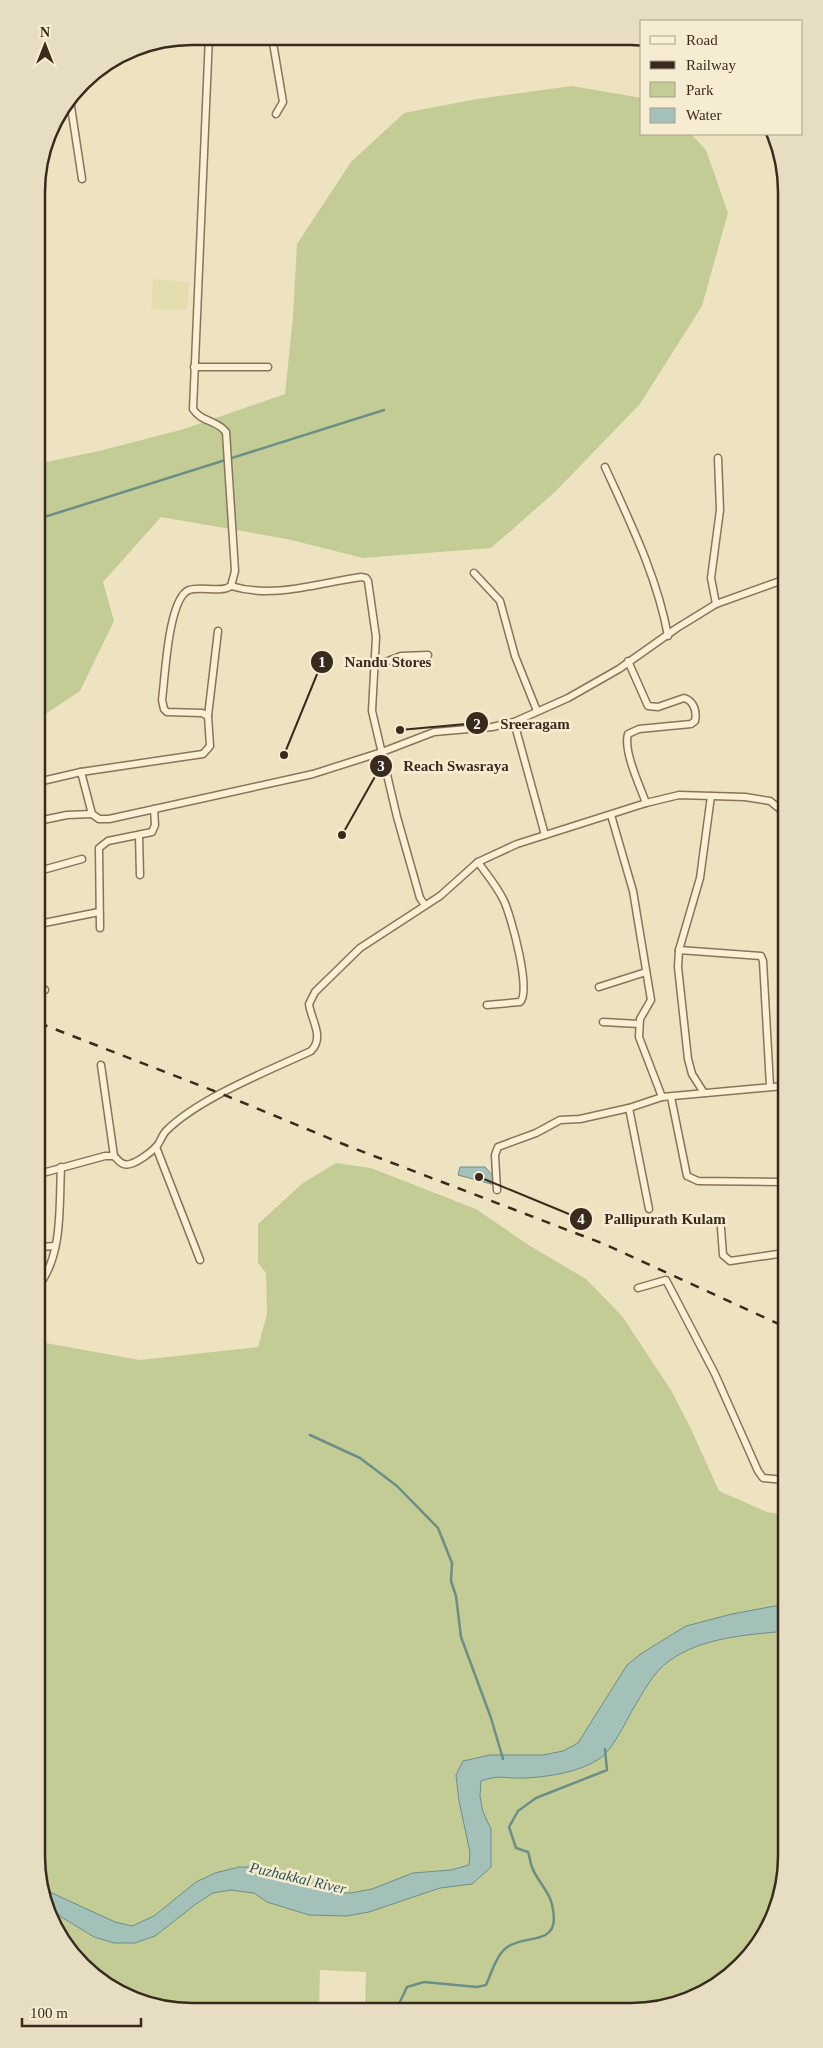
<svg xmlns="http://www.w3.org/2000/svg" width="823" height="2048" font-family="Georgia,serif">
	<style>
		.farmland { fill: #e4ddaf }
		.green { fill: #c4cc95 }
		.water { fill: #a4c1b9; stroke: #6b8f87 }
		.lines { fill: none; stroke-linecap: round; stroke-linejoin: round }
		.stream { stroke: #6b8f87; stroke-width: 2.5 }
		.street-casing { stroke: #887459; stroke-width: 9 }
		.street { stroke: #f9f0d5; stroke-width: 6 }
		.rail { stroke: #382b1d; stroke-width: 2.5; stroke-dasharray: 9 9; stroke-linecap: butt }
		.labels { text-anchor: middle; stroke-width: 5; stroke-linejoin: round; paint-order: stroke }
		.water-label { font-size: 15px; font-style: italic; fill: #2c5856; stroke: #f6ecd1 }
		.rim { fill: none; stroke: #382b1d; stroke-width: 2.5 }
		.leader { fill: none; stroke: #382b1d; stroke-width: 2 }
		.callout-dot { fill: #382b1d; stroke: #f6ecd1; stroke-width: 2 }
		.mark-label { font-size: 15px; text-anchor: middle; font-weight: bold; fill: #fff }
		.callout-label { font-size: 15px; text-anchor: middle; font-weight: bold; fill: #382b1d; stroke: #f6ecd1; stroke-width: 5; stroke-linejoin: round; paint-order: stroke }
	</style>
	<rect width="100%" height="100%" fill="#eee3c1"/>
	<polygon class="farmland" points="153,279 189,282 187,310 151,309"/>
	<g class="green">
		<polygon points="572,86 642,98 642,134 691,134 706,150 728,213 702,306 640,404 555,492 491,548 363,558 287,539 161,517 103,582 114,621 80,691 38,719 37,464 99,451 184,429 285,394 293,316 297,244 351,162 404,113 477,99"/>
		<polygon points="336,1163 371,1168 476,1209 527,1244 586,1279 622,1316 671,1390 691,1429 719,1491 767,1512 785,1515 786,1866 775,1916 748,1959 709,1991 671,2007 365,2008 366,1972 320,1970 319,2008 162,2009 123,1996 82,1966 41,1896 40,1342 140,1360 258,1347 267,1314 266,1273 258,1263 258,1224 303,1183"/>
	</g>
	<g class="water">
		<polygon points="460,1167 485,1167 495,1178 495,1185 458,1175"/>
		<path d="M786,1604V1631C747,1635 702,1637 669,1661C653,1672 643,1693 633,1709C625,1723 612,1751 599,1759C580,1772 548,1777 525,1778C506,1779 500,1774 481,1781L480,1796L483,1812L491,1829V1867L472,1884L440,1888L369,1912L347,1916L309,1915L267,1902L254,1893L245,1892L231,1890L213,1893L196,1904L155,1936L135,1943H114L94,1937L50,1910L41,1896V1888L115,1922L132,1926L154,1916L196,1882L215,1873L239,1867H268L333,1893H351L372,1889L413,1873L451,1870L469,1865L470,1852L459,1801L456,1775L463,1761L490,1755H543L563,1751L578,1743L627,1665L642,1653L686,1626L732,1614Z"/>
	</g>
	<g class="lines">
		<g class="stream">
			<polyline points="38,519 384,410"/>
			<polyline points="310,1435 360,1458 397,1486 438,1528 452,1563 451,1581 456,1596 461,1637 491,1718 503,1759"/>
			<path d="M397,2008L407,1987L424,1982L477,1987L486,1985C491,1974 496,1956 506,1948C525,1932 565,1950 551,1901C547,1889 536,1879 532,1867C530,1863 530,1857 528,1852L516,1848L509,1827L518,1811L536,1798L607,1770L605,1749"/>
		</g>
		<g class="street-casing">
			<g id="street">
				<polyline points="272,37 283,102 276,114"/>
				<polyline points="70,100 82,179"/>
				<polyline points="194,367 268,367"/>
				<path d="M605,467C630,522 657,576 668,636"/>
				<polyline points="474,573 500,601 515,656 537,711"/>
				<path d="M231,586C274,599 318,583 361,577L366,578L368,581L376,637L372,711L397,817L420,898L425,905"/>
				<polyline points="716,604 711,578 720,510 718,458"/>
				<path d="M628,661L648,706L658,707L684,698C694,701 697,711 695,721L691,724L639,729L628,734C623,751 640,786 646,803"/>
				<polyline points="375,666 401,656 428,655"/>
				<polyline points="208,716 218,631"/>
				<polyline points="514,722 545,835"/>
				<path d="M81,772L203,754L210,746L208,716L202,713L167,712L164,709L162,700C165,679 168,598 189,590C201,586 215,592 227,588L231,586L235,571L226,432C217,420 201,422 193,409L209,36"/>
				<polyline points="38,782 81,772 92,814 99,819 109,819 313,774 382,752 434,732 492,727 514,722 568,698 619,669 677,628 716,604 783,580"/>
				<polyline points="611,815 633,891 651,1000 640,1019 639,1037 662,1097"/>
				<polyline points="38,821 67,815 92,814"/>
				<polyline points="139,835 140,875"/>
				<path d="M478,862C487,875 497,886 504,901C511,916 532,992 520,1002L487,1005"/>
				<polyline points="39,871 82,859"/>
				<polyline points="39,924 99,912"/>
				<polyline points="100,928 99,848 108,841 152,832 155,825 154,809"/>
				<polyline points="679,950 761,956 763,961 770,1086"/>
				<polyline points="39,985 45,990"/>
				<polyline points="599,987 646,972"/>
				<polyline points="603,1022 639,1024"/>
				<polyline points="101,1065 114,1156"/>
				<polyline points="704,1093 692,1074 688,1059 678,967 679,950 700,878 711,796"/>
				<polyline points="671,1097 687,1176 698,1181 784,1182"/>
				<polyline points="629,1108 649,1209"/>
				<polyline points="156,1147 200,1260"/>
				<path d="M39,1174L105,1156H114C119,1161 122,1166 130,1164C138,1162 150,1153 156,1147C160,1143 162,1135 166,1131C199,1098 268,1071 311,1051C325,1037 311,1020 309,1004L315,992L360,948L440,896L478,862L517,844L646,803L679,795L745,797L770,801L781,810L783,815"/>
				<polyline points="497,1190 495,1155 498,1147 536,1133 560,1120 580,1119 629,1108 662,1097 784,1086"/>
				<polyline points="721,1228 723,1255 730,1261 785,1253"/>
				<polyline points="40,1247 55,1246"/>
				<path d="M40,1284C63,1252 59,1206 61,1167"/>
				<polyline points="638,1288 666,1280 715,1374 758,1471 763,1478 785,1480"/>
			</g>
		</g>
		<use href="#street" class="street"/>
		<polyline class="rail" points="39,1023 222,1094 348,1146 604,1244 785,1327"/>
	</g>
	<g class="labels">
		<g class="water-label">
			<text transform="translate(298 1878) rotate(13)" y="5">Puzhakkal River</text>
		</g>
	</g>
	<path d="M0 0H823V2048H0ZM192 45H631A147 147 0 0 1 778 192V1856A147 147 0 0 1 631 2003H192A147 147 0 0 1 45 1856V192A147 147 0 0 1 192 45Z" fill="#e7ddc3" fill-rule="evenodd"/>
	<path class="rim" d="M192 45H631A147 147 0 0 1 778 192V1856A147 147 0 0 1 631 2003H192A147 147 0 0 1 45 1856V192A147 147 0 0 1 192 45Z"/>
	<path class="leader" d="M284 755L322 662M400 730L477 723M342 835L381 766M479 1177L581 1219"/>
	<g class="callout-dot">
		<circle cx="284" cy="755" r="5"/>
		<circle cx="400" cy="730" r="5"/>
		<circle cx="342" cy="835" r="5"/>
		<circle cx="479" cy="1177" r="5"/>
		<circle cx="322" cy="662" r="12"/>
		<circle cx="477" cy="723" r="12"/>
		<circle cx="381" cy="766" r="12"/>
		<circle cx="581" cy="1219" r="12"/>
	</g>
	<g class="mark-label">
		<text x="322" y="667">1</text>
		<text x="477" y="729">2</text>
		<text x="381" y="771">3</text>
		<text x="581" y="1224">4</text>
	</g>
	<g class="callout-label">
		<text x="388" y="667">Nandu Stores</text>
		<text x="535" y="729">Sreeragam</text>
		<text x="456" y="771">Reach Swasraya</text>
		<text x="665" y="1224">Pallipurath Kulam</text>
	</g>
	<rect x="640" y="20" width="162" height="115" fill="#f6ecd1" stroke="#aa9f89"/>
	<rect x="650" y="36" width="25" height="8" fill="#f9f0d5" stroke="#aa9f89"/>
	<text x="686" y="45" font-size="15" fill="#382b1d">Road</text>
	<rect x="650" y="61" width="25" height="8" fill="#382b1d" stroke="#aa9f89"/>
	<text x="686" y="70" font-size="15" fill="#382b1d">Railway</text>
	<rect x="650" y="82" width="25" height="15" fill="#c4cc95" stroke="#aa9f89"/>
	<text x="686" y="95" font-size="15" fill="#382b1d">Park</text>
	<rect x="650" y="108" width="25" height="15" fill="#a4c1b9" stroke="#aa9f89"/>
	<text x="686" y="120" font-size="15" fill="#382b1d">Water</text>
	<g transform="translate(45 45)" stroke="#f6ecd1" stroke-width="4" paint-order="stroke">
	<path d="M0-4L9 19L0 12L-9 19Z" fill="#382b1d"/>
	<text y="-8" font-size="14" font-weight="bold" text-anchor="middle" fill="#382b1d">N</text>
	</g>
	<path d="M22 2018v8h119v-8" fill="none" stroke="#382b1d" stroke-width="2.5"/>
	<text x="30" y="2018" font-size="15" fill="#382b1d" stroke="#f6ecd1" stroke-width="4" paint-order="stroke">100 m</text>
</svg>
